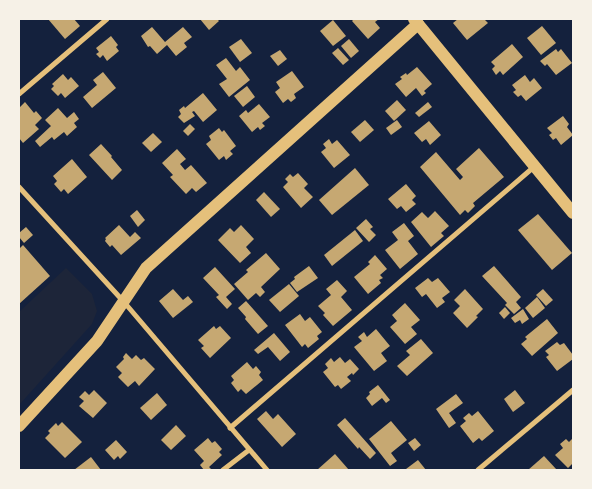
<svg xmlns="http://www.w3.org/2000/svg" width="592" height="489" font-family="Manrope,sans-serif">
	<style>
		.green { fill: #1d2539 }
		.building { fill: #c6a872 }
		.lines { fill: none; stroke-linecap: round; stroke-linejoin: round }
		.minor { stroke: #e5c07b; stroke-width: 5 }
		.primary { stroke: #e5c07b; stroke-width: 12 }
	</style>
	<rect width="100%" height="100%" fill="#14213d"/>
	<polygon class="green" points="66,268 92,294 97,311 92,324 19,405 19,312"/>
	<g class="building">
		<polygon points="48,19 74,19 80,26 65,39"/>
		<polygon points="200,19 217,19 219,21 209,30"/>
		<polygon points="354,19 379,19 375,22 380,28 368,39 352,21"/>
		<polygon points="458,19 484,19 488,23 467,40 453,23"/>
		<polygon points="333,20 346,36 333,46 320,31"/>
		<polygon points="542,26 556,43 541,55 527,38"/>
		<polygon points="152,27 165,42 183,27 192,37 184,43 187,47 176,56 167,45 157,54 150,46 148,47 141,36"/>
		<polygon points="111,36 118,45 116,47 119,51 107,61 103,55 100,58 96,54 99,52 96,48"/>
		<polygon points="241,39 252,53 240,62 229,47"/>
		<polygon points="349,39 359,51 351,58 341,46"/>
		<polygon points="512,44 523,57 503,75 500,71 496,75 492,69 495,66 491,62"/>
		<polygon points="338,48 349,60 343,65 332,53"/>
		<polygon points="556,49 558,52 561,49 572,63 556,75 547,64 545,66 540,61"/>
		<polygon points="280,50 287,59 278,66 270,56"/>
		<polygon points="226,58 236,71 240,67 250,80 229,97 219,84 227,79 216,65"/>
		<polygon points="417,67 432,84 424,91 426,93 422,96 416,88 406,97 395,84 402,79 400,77 406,73 407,75"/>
		<polygon points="292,71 304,87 294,94 296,98 291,102 288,99 283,103 275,92 280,88 276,82"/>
		<polygon points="103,72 116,88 92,108 83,97 97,85 93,80"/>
		<polygon points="63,74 68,80 71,77 79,86 65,98 61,93 58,96 51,89 54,86 52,84"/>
		<polygon points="525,75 530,82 534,78 542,88 526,101 521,95 518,97 513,92 516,90 512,85"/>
		<polygon points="247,86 255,97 243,107 234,96"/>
		<polygon points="203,93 217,110 203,122 194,111 192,112 195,116 184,123 178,117 181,114 179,110 184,106 185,108"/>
		<polygon points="397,100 406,110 394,121 385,111"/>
		<polygon points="25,102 34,113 36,111 42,118 35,125 39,129 23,143 19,138 19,114 20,113 19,108"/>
		<polygon points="428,102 432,107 419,117 415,113"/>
		<polygon points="259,104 270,117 262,123 265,126 260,130 258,127 252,132 239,116 246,110 248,113"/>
		<polygon points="58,108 67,118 74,112 79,119 74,123 77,127 67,136 64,132 54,140 52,137 40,147 35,141 51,126 45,120"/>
		<polygon points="563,116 569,124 567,127 573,135 561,145 556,138 553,140 549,135 552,133 547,128"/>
		<polygon points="365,120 374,130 360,142 351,132"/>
		<polygon points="397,120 402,127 391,135 386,128"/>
		<polygon points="429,121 441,135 430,145 426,139 422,142 414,133"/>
		<polygon points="190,124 195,129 188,136 183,131"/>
		<polygon points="219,128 222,132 224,130 236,146 230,151 233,154 226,160 224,156 219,160 206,144 211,140 209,136"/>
		<polygon points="153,133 162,142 151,152 142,143"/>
		<polygon points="329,139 332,144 337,140 350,155 334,168 321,152 326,148 323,144"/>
		<polygon points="101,144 112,156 111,157 122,170 112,180 89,155"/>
		<polygon points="479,148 504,177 473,203 475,206 468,213 465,210 460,215 420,167 436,152 460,180 463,177 456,169"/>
		<polygon points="177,149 186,159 180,164 185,170 191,165 207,183 196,192 192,188 186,194 170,177 173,175 162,163"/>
		<polygon points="72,159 87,177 68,194 64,189 61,192 54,184 57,181 53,176"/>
		<polygon points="355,168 369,185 332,215 319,200"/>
		<polygon points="298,173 308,184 304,188 313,197 301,208 283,187 288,182 285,179 290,174 293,177"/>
		<polygon points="406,184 416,196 412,200 416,204 406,212 401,206 397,209 388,199"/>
		<polygon points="264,192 280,209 271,217 256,200"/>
		<polygon points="137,210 145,220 138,227 130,216"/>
		<polygon points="435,211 449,226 441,233 444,236 431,247 411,222 422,212 428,218"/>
		<polygon points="538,214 572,253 552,270 518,230"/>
		<polygon points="366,219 373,227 370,229 376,235 369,242 356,228"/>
		<polygon points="404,223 414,236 408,241 418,254 400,269 385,250 398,240 392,232"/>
		<polygon points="119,225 130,237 135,232 141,238 121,255 112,245 110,247 105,241 106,239 105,238"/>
		<polygon points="241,225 254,239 246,247 251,253 240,263 218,240 230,228 234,232"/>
		<polygon points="26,227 33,235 24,243 19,237 19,233"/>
		<polygon points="355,230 363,241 332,266 324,255"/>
		<polygon points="23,245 50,276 19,304 19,249"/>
		<polygon points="266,253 280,269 261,287 265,292 260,297 256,293 248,300 234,284 248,272 246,270"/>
		<polygon points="375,255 387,269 380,275 383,278 379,280 381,283 368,294 354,277 370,264 368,262"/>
		<polygon points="309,266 318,278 297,292 290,283 295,279 294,277"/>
		<polygon points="494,266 521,297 516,302 521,308 514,314 505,305 507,303 482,276"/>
		<polygon points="215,267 235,289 226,297 232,304 227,309 216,297 219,295 203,278"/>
		<polygon points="428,278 432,282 438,278 450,292 442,298 445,302 437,308 426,294 422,297 415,288"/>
		<polygon points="337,280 347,291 341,297 352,310 333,326 323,315 325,313 318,306 331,295 326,289"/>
		<polygon points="289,284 299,296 280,312 269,300"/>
		<polygon points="173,289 183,300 188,296 193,302 173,318 159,301"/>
		<polygon points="465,289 483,309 476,316 478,317 467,328 453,313 460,306 454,300"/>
		<polygon points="543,289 553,300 546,306 536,295"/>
		<polygon points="537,297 545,308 533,318 525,308"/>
		<polygon points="246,301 268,326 258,334 245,319 246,317 238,308"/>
		<polygon points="405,303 420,320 411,327 417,334 405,344 390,327 397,321 392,315"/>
		<polygon points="505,307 510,313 504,319 499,313"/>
		<polygon points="523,309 529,319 522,324 520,320 515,323 511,318"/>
		<polygon points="300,314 305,321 310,317 322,332 317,336 319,339 308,348 305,344 302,347 285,325"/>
		<polygon points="547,319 558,333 532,356 521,344 527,339 525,337"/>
		<polygon points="214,326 216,329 220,326 231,338 210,358 201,348 204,346 198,340"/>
		<polygon points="376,329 390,346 381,353 387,361 374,371 354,347 362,341 358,337 364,332 367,337"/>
		<polygon points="274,333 290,352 280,361 268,347 258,354 254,350"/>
		<polygon points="421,339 433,353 407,376 397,366 410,355 406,351"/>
		<polygon points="557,342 560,345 564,343 573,355 573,359 557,371 546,357 549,355 545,351"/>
		<polygon points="126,353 132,359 136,355 141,360 144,358 155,369 139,386 135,381 128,387 118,377 122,373 116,367 124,359 123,357"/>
		<polygon points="340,357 345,363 350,359 359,369 353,375 352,373 347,377 351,381 341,389 338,385 335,387 323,372 328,368 325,364 331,358 334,362"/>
		<polygon points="247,362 253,369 256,366 261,372 259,375 263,380 246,394 241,389 238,392 231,383 234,380 231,376"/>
		<polygon points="378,385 390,400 386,403 382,398 372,406 366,398 370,394 369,392"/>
		<polygon points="94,390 107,403 93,418 79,406 84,401 79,397 85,391 89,395"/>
		<polygon points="515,390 525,403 513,412 504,399"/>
		<polygon points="157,393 167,405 151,420 140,408"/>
		<polygon points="456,394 463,403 449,413 456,423 449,428 436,409"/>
		<polygon points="266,411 273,419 278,414 296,434 282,447 257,419"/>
		<polygon points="478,411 494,431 482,441 479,438 473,443 460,426 466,421 463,418 469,413 472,416"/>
		<polygon points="345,418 376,453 370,459 359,447 358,449 337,425"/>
		<polygon points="391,421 407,440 391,453 397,461 390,466 369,439"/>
		<polygon points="62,422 82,442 65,458 45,438 50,433 48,431 56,423 58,426"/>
		<polygon points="176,425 186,436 171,450 161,440"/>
		<polygon points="208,438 212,443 215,441 222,449 219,452 222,455 209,467 211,469 209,470 204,470 200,465 204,461 194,450"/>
		<polygon points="415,438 421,445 414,451 408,443"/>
		<polygon points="573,438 573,463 568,468 555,455 563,448 560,444 566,439 569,442"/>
		<polygon points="116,440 127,452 120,459 118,456 114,460 105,450"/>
		<polygon points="335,454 349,470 317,470"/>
		<polygon points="544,456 557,470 528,470"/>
		<polygon points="91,457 101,470 74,470"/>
		<polygon points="418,460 426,470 407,470 406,469"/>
	</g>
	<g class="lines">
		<g class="minor">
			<polyline points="19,94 107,19"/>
			<polyline points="19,187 124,302 267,470"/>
			<polyline points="230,428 535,166"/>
			<polyline points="223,470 249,450"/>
			<polyline points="478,470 573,390"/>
		</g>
		<g class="primary">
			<polyline points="414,19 573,213"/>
			<polyline points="19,426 97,341 146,268 418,24"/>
		</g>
	</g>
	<rect width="592" height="489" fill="none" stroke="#f6f1e7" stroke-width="40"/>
</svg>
